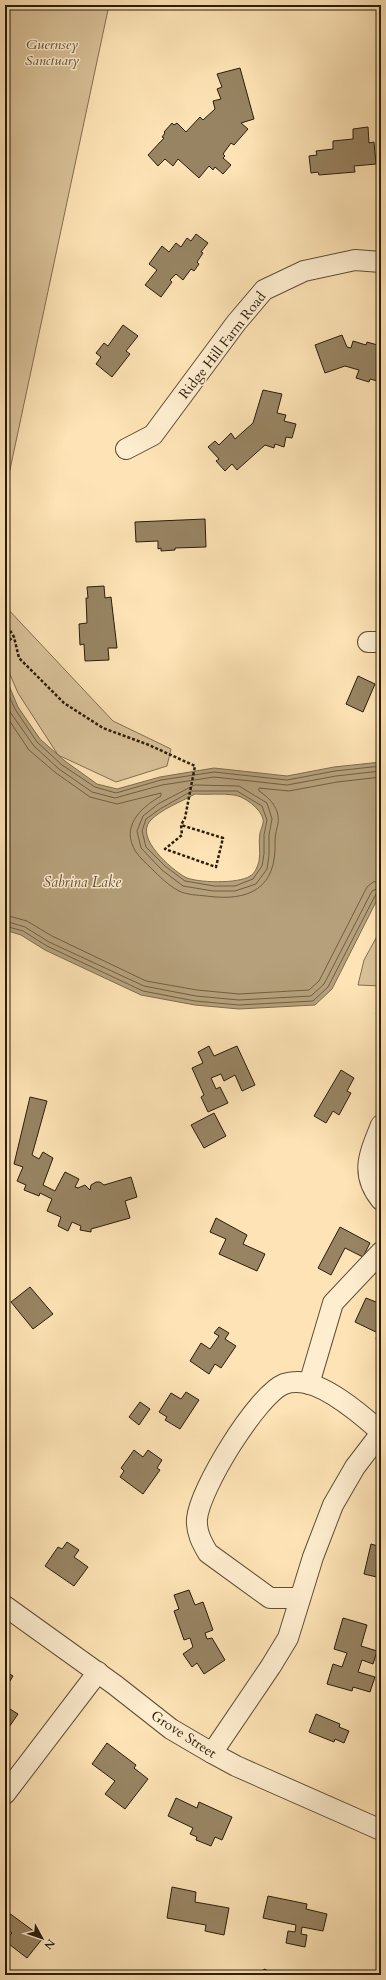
<svg xmlns="http://www.w3.org/2000/svg" width="386" height="1980" font-family="Cardo,serif">
	<style>
		.green { fill: #d9c198; stroke: #826f52 }
		.water { fill: #b5a07b; stroke: #7d6c4e; fill-rule: evenodd }
		.lines { fill: none; stroke-linecap: round; stroke-linejoin: round }
		.shore { stroke: #705e43; stroke-width: 1 }
		.building { fill: #988463; stroke: #2a1d0b }
		.minor-casing { stroke: #5f4e36; stroke-width: 22 }
		.path { stroke: #2a1d0b; stroke-width: 2.5; stroke-dasharray: 3 2; stroke-linecap: butt }
		.minor { stroke: #feedcf; stroke-width: 20 }
		.labels { text-anchor: middle; stroke-width: 3; stroke-linejoin: round; paint-order: stroke }
		.park-label { font-size: 14px; font-style: italic; fill: #5f4e35; stroke: #feedcf }
		.street-label { font-size: 14px; fill: #2a1d0b; stroke: #feedcf }
		.water-label { font-size: 15px; font-style: italic; fill: #625138; stroke: #feedcf }
	</style>
	<rect width="100%" height="100%" fill="#fde3b5"/>
	<filter id="stains"><feTurbulence type="fractalNoise" baseFrequency=".005" numOctaves="4"/><feColorMatrix values="0 0 0 0 .2 0 0 0 0 .09 0 0 0 0 .02 0 0 0 .5 -.17"/></filter>
	<radialGradient id="worn" r=".72"><stop offset=".6" stop-color="#630" stop-opacity="0"/><stop offset="1" stop-color="#630" stop-opacity=".3"/></radialGradient>
	<g class="green">
		<polygon points="5,5 109,5 5,493"/>
		<polygon points="5,606 113,721 171,749 167,766 116,782 58,755 18,693 5,663"/>
		<polygon points="381,929 381,986 358,985 364,960"/>
	</g>
	<path class="water" d="M5,676L18,707L40,739L65,761L97,784L117,789L160,777L214,768L287,776L334,767L381,762V892L332,989L315,1005L239,1009L195,1005L141,995L45,950L21,935L5,930ZM195,794C208,795 221,793 234,795C244,796 261,809 263,819C264,823 261,829 260,833C258,842 261,852 259,861C258,865 255,874 250,876C239,884 196,883 185,877C171,869 135,838 150,821C161,809 181,802 195,794Z"/>
	<g class="lines">
		<g class="shore">
			<polyline points="5,687 15,709 37,742 62,765 95,787 116,793 161,780 214,772 287,780 335,771 381,766"/>
			<polyline points="5,699 10,712 34,746 59,769 92,792 115,798 162,785 214,777 287,785 336,776 381,771"/>
			<path d="M5,714L29,750L56,773L90,797L117,804L161,793V796C140,808 120,827 136,852C140,858 146,863 151,868C159,876 169,886 179,891C187,895 198,895 206,896C250,902 277,888 275,841C275,834 277,829 278,823C280,809 270,798 259,791V788L289,791L337,782L381,777"/>
			<polygon points="195,785 239,786 267,803 272,819 269,835 269,855 267,869 256,884 235,891 213,891 183,886 162,870 141,848 137,831 143,816 158,804"/>
			<polygon points="192,791 237,791 262,806 267,820 264,835 264,854 262,866 253,879 235,886 214,886 185,881 165,866 146,847 142,831 146,819 160,809"/>
			<polyline points="5,915 27,921 52,936 146,981 197,990 239,994 309,990 319,981 367,887 373,882 381,881"/>
			<polyline points="5,921 25,927 49,942 144,986 196,996 239,1000 311,996 324,984 372,891 381,887"/>
			<polyline points="5,926 23,931 47,946 143,991 195,1001 239,1005 313,1001 328,987 376,894 381,892"/>
		</g>
	</g>
	<g class="building">
		<polygon points="240,68 254,119 241,123 248,129 234,145 231,143 223,154 225,156 223,158 231,165 223,174 215,167 213,170 209,166 199,178 178,159 173,166 165,159 158,166 148,155 164,138 162,137 165,133 164,132 172,123 174,125 177,123 186,132 200,117 203,120 215,109 213,101 221,99 217,89 222,87 217,74"/>
		<polygon points="368,127 369,143 374,142 376,164 354,166 355,172 319,175 318,172 311,173 309,156 317,155 316,151 333,149 333,141 353,139 353,129"/>
		<polygon points="196,234 208,243 201,252 203,253 197,262 199,264 194,271 191,269 183,280 176,274 170,280 172,282 161,297 145,285 157,270 149,264 162,246 169,252 176,243 181,247 187,238 191,241"/>
		<polygon points="123,325 138,336 126,351 130,354 112,377 96,364 101,357 96,353 104,343 108,346"/>
		<polygon points="342,335 347,347 351,348 353,341 366,345 367,342 381,346 381,382 370,379 369,382 356,378 359,370 345,366 325,373 315,345"/>
		<polygon points="263,390 282,394 277,413 286,415 284,421 296,424 292,438 286,437 284,447 275,444 274,448 265,445 237,470 232,464 225,471 216,461 219,459 208,447 215,441 219,445 231,433 235,439 253,423"/>
		<polygon points="205,519 206,547 175,548 175,550 161,551 161,548 158,549 158,541 136,542 135,522"/>
		<polygon points="104,586 105,598 111,597 117,648 108,648 109,660 85,661 84,644 80,645 79,624 87,623 86,598 88,598 87,587"/>
		<polygon points="358,676 375,684 363,712 346,704"/>
		<polygon points="381,1007 381,1018 376,1014"/>
		<polygon points="209,1046 214,1056 237,1046 255,1085 242,1091 235,1075 224,1081 221,1074 211,1078 216,1089 220,1087 228,1103 208,1112 201,1097 204,1095 192,1068 203,1063 198,1052"/>
		<polygon points="341,1070 354,1078 347,1091 351,1093 339,1115 333,1111 326,1123 314,1116"/>
		<polygon points="30,1097 47,1101 32,1155 39,1159 43,1152 53,1158 43,1185 55,1191 65,1172 79,1179 75,1187 78,1188 85,1185 90,1190 91,1185 96,1182 100,1182 104,1185 131,1177 137,1197 125,1201 130,1218 91,1229 91,1232 80,1230 81,1226 72,1222 68,1231 58,1226 61,1217 47,1211 52,1199 40,1193 39,1196 24,1190 26,1185 17,1181 23,1167 14,1164"/>
		<polygon points="214,1113 226,1136 204,1148 191,1125"/>
		<polygon points="216,1218 247,1235 243,1244 265,1254 257,1271 219,1254 226,1239 210,1232"/>
		<polygon points="340,1227 370,1243 363,1257 345,1248 331,1275 318,1268"/>
		<polygon points="30,1287 53,1314 33,1329 11,1302"/>
		<polygon points="366,1298 381,1304 381,1342 376,1339 378,1333 355,1322"/>
		<polygon points="219,1327 229,1333 225,1339 236,1346 221,1368 215,1364 209,1374 190,1361 201,1343 210,1349 219,1336 214,1333"/>
		<polygon points="186,1392 199,1400 180,1429 165,1420 167,1417 159,1412 171,1393 181,1399"/>
		<polygon points="140,1402 150,1409 139,1425 129,1417"/>
		<polygon points="134,1450 143,1457 148,1450 162,1460 157,1468 160,1470 143,1494 120,1477 124,1471 121,1468"/>
		<polygon points="67,1542 79,1550 74,1557 88,1567 74,1586 45,1566 58,1547 62,1549"/>
		<polygon points="371,1544 381,1547 381,1578 364,1574"/>
		<polygon points="189,1590 195,1605 203,1602 213,1630 205,1633 207,1639 212,1638 225,1660 204,1674 197,1663 192,1667 183,1654 193,1647 190,1638 184,1640 174,1611 179,1609 174,1595"/>
		<polygon points="343,1618 367,1625 361,1646 377,1651 373,1664 362,1660 358,1672 375,1677 370,1692 353,1687 352,1691 327,1684 333,1664 342,1667 347,1653 334,1649"/>
		<polygon points="5,1671 13,1676 5,1689"/>
		<polygon points="5,1706 18,1714 5,1733"/>
		<polygon points="316,1714 340,1724 339,1727 349,1731 344,1743 335,1739 334,1742 309,1732"/>
		<polygon points="107,1743 136,1765 134,1768 148,1779 125,1809 105,1794 115,1781 92,1764"/>
		<polygon points="176,1798 197,1808 199,1802 232,1817 222,1840 215,1837 211,1846 196,1840 197,1837 190,1834 193,1828 168,1816"/>
		<polygon points="172,1887 196,1892 195,1902 229,1908 224,1935 205,1931 206,1925 167,1918"/>
		<polygon points="268,1896 307,1904 306,1909 327,1914 323,1931 302,1927 301,1934 307,1935 305,1947 286,1943 288,1931 295,1932 296,1925 263,1918"/>
		<polygon points="5,1910 43,1938 27,1958 5,1941 12,1933 5,1928"/>
		<polygon points="264,1969 278,1975 262,1975"/>
	</g>
	<g class="lines">
		<g class="minor-casing">
			<g id="minor">
				<polyline points="126,449 153,435 236,323 264,290 304,271 355,260 381,262"/>
				<polyline points="368,642 381,642"/>
				<path d="M381,1125C370,1153 359,1173 381,1200"/>
				<polyline points="309,1384 333,1303 381,1252"/>
				<path d="M300,1598H270L208,1553C202,1543 196,1532 197,1519C199,1490 257,1395 284,1384C287,1383 293,1382 296,1382C323,1381 362,1415 381,1432"/>
				<polyline points="5,1606 115,1685 171,1729 212,1753 236,1766 381,1830"/>
				<polyline points="212,1753 271,1666 288,1638 313,1557 333,1505 355,1467 381,1433"/>
				<polyline points="5,1794 98,1672"/>
			</g>
		</g>
		<g class="path">
			<polyline points="5,622 14,637 19,658 64,703 103,728 149,745 195,766 185,818 181,825 182,835 165,849 216,867 223,838 181,825"/>
			<polyline points="5,643 14,637"/>
		</g>
		<use href="#minor" class="minor"/>
	</g>
	<g class="labels">
		<g class="park-label">
			<text x="52" y="49">Guernsey<tspan x="52" dy="16">Sanctuary</tspan></text>
		</g>
		<g class="street-label">
			<text transform="translate(222 345) rotate(-52)" y="5">Ridge Hill Farm Road</text>
			<text transform="translate(184 1734) rotate(33)" y="5">Grove Street</text>
		</g>
		<g class="water-label">
			<text x="82" y="887">Sabrina Lake</text>
		</g>
	</g>
	<rect width="386" height="1980" fill="none" stroke="#fde3b5" stroke-width="20"/>
	<rect x="6" y="6" width="374" height="1968" fill="none" stroke="#2a1d0b" stroke-width="2"/>
	<rect x="10" y="10" width="366" height="1960" fill="none" stroke="#2a1d0b"/>
	<g transform="translate(42 1938) rotate(130)" stroke="#feedcf" stroke-width="3" paint-order="stroke">
	<path d="M0-3L7 15L0 10L-7 15Z" fill="#2a1d0b"/>
	<text y="-6" font-size="11" font-weight="bold" text-anchor="middle" fill="#2a1d0b">N</text>
	</g>
	<rect width="100%" height="100%" filter="url(#stains)"/>
	<rect width="100%" height="100%" fill="url(#worn)"/>
</svg>
